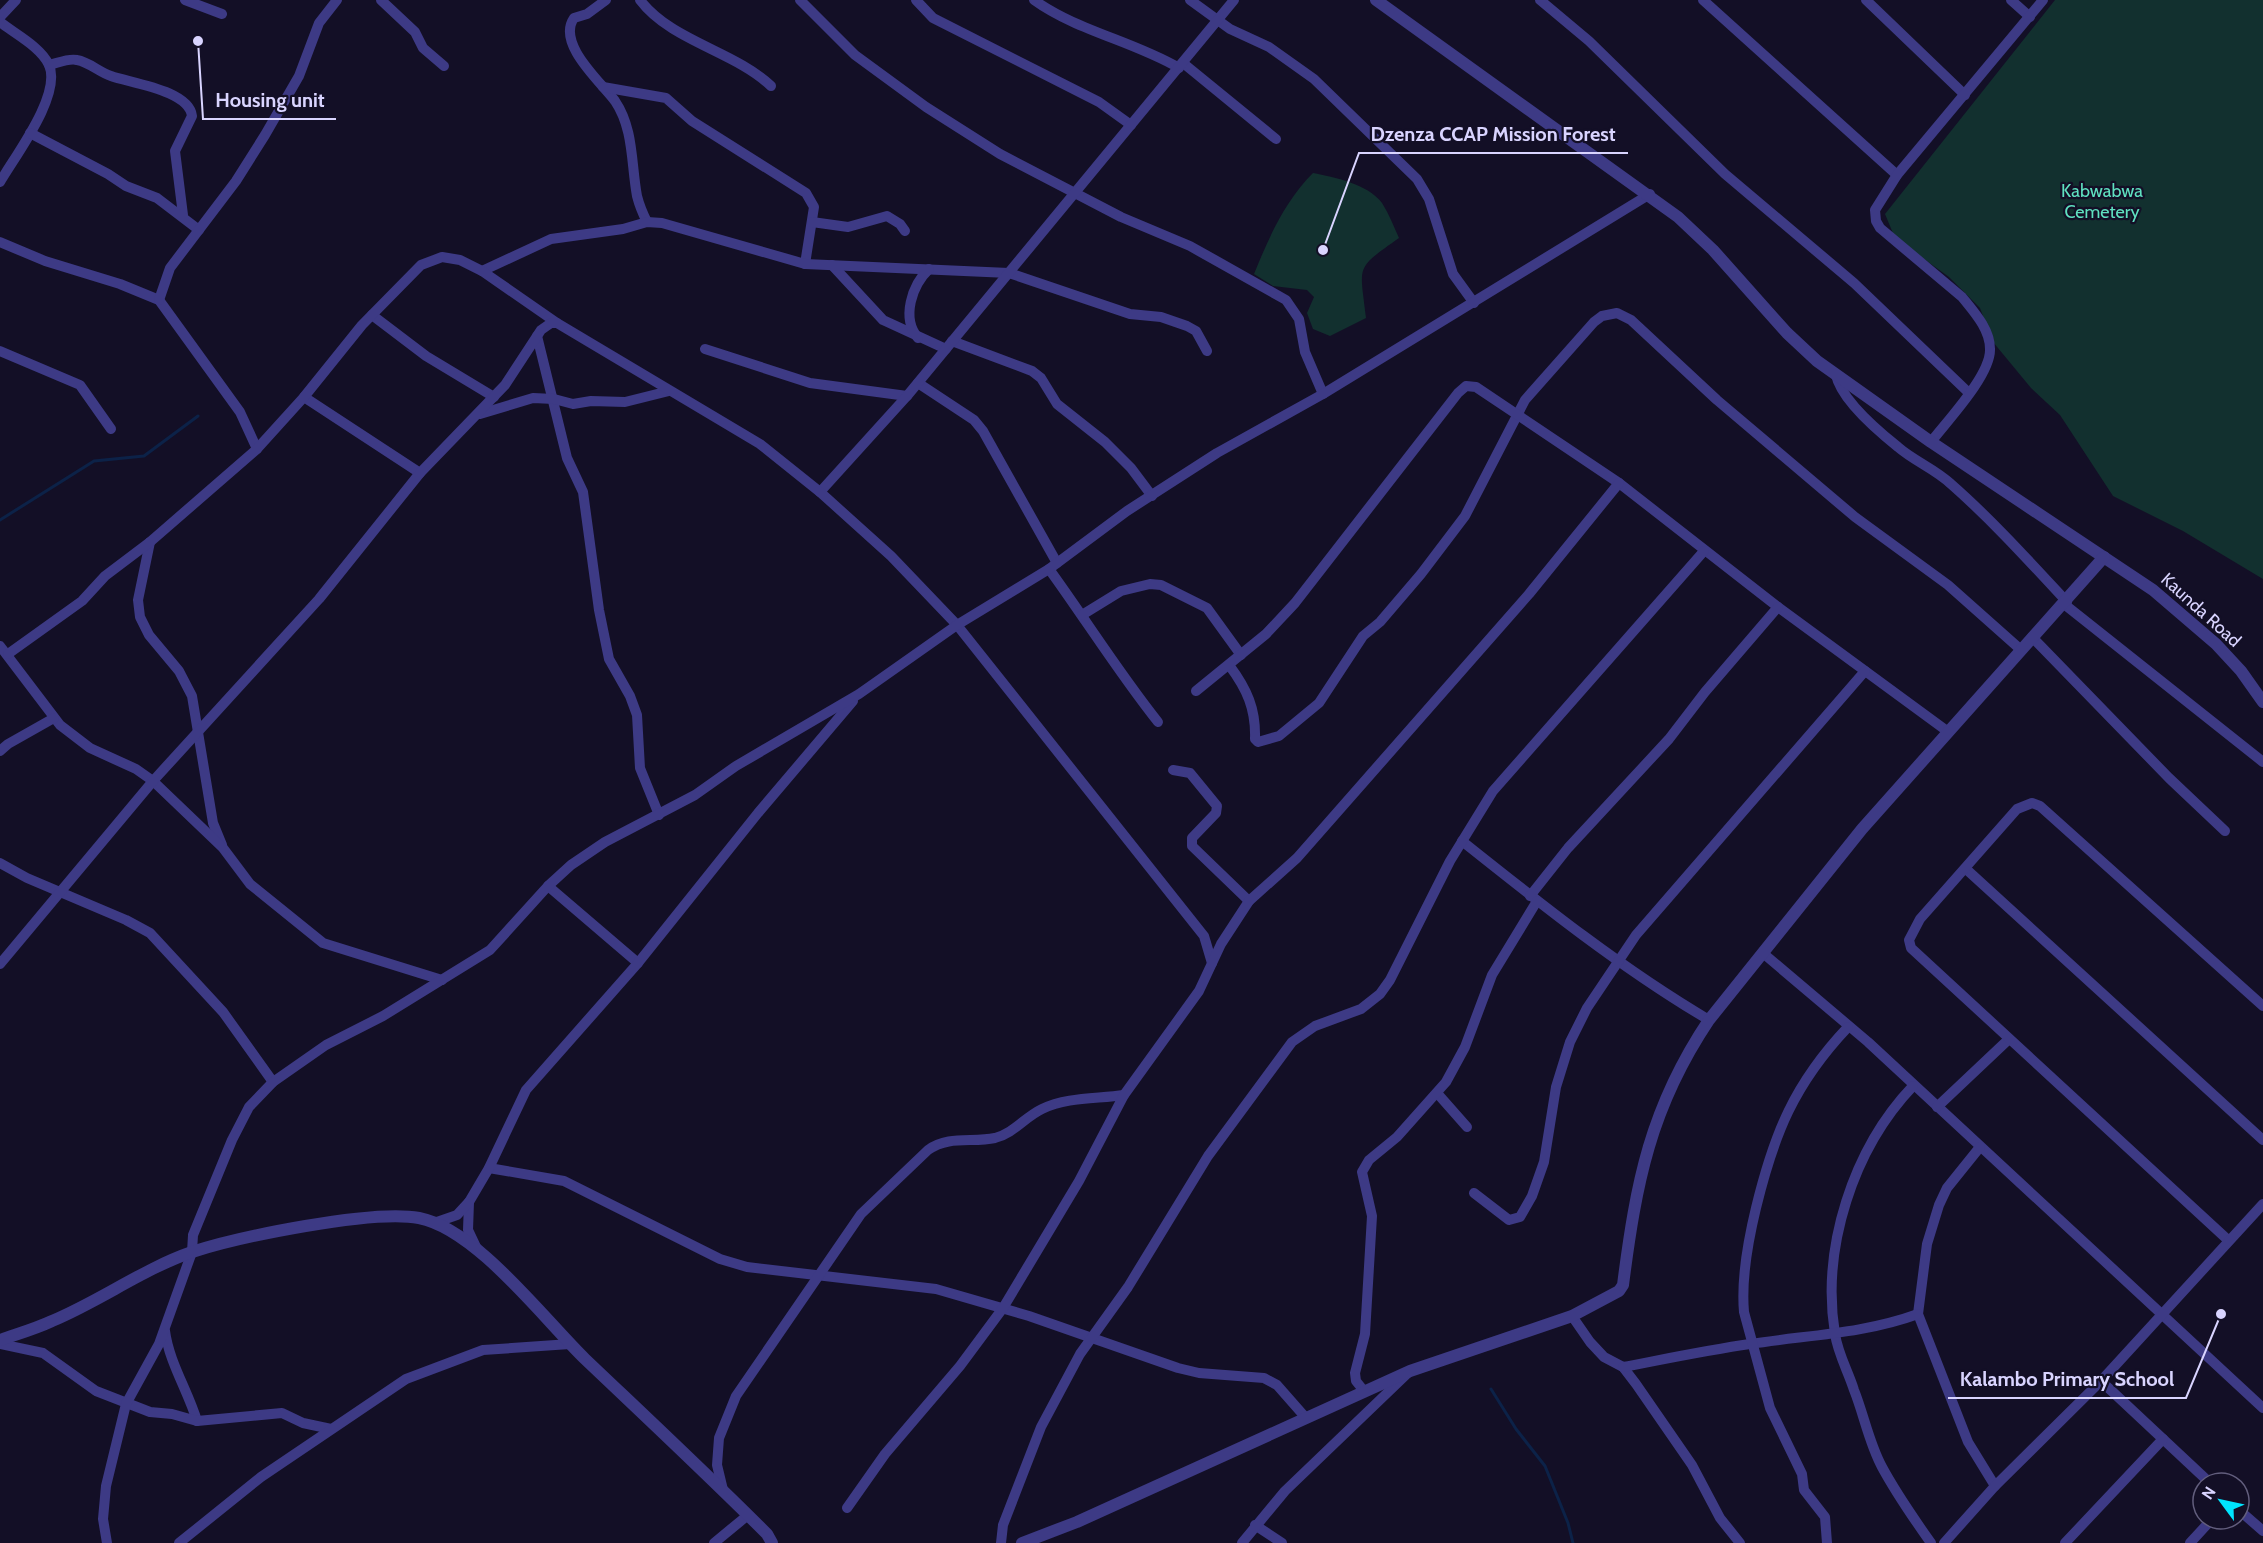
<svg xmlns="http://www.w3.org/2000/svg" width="2263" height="1543" font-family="Cabin,sans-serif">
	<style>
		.green { fill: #12302f }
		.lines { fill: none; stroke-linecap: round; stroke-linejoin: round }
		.stream { stroke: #0c2248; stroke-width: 3 }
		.minor { stroke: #3d3a85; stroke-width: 10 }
		.tertiary { stroke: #3d3a85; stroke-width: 12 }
		.labels { text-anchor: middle; stroke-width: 4.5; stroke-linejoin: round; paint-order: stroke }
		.park-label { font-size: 18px; fill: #5fe0c0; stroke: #130f26 }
		.street-label { font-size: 18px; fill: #d9d4ff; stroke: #130f26 }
		.leader { fill: none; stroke: #d9d4ff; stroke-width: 2 }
		.callout-dot { fill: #d9d4ff; stroke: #130f26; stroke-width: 2 }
		.callout-label { font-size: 20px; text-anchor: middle; font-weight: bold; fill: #d9d4ff; stroke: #130f26; stroke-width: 4.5; stroke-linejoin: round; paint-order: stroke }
	</style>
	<rect width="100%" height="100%" fill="#130f26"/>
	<g class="green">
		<polygon points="2055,0 2263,0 2263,579 2183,531 2113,496 2060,415 2031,388 1993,342 1980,308 1949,277 1895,238 1885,214"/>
		<path d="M1313,173C1334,177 1368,184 1382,203C1389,214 1394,227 1399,238C1354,270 1360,264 1366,318L1330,336L1313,329L1307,313L1314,297L1307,290L1273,286L1254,274C1269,237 1285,201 1313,173Z"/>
	</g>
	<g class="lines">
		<g class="stream">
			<polyline points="0,520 94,461 144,456 198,416"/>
			<polyline points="1491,1389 1516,1429 1545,1466 1568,1523 1573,1543"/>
		</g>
		<g class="minor">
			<polyline points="185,0 222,14"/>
			<polyline points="381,0 415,32 423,48 444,66"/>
			<path d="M606,0L587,14L574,18C556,44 602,83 615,101C634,129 631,164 637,196C639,204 643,214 647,222"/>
			<path d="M640,0C671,41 734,51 771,86"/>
			<polyline points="800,0 855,55 926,107 1000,154 1121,217 1190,246 1286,300 1299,319 1305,352 1323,394"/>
			<polyline points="916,0 933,18 1099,102 1131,125"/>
			<path d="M1034,0C1077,31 1133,41 1179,68"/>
			<polyline points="1190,0 1230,29 1269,47 1314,79 1417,179 1429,199 1453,274 1474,303"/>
			<polyline points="1540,0 1589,41 1725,174 1854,283 1969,393"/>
			<polyline points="1703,0 1897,175"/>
			<polyline points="1866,0 1965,95"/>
			<polyline points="2011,0 2030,17"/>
			<polyline points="0,17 16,0"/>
			<path d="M0,22C15,34 41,47 49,65C62,95 15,156 0,182"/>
			<polyline points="1183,63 1276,139"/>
			<path d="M49,65C58,63 68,58 77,60C89,62 99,72 111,76C130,83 189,90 192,116L175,151L183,215"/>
			<polyline points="603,87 666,98 692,121 806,193 814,207 805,264"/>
			<polyline points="30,133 108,174 126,186 157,198 199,230"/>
			<polyline points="812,222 848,227 887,216 900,224 905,231"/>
			<polyline points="0,242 45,261 120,284 159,300 240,412 257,449"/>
			<polyline points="832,265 883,320 946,349"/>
			<polyline points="482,271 551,239 623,229 647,222 662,223 805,264 1009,273 1130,314 1161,317 1187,326 1196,331 1207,351"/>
			<polyline points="159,300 170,268 236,181 265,135 299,76 319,23 337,0"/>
			<polyline points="372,315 426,356 494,397"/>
			<polyline points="537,336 567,458 583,492 599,610 609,659 630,696 637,715 640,768 659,815"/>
			<path d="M918,338C901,318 912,285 929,269"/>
			<polyline points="952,341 1032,371 1041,378 1057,404 1105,442 1131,468 1152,496"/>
			<polyline points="705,349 810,383 907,396"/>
			<polyline points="0,351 80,385 111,429"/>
			<path d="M1836,375C1841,399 1878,431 1898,447C1914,461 1935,469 1951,484C1992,520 2029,561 2067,602"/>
			<polyline points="918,383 974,420 983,431 1057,563"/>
			<polyline points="304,397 420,473"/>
			<polyline points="480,414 533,398 554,399 573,404 591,401 625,402 669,391"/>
			<path d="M1931,442C1947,421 1991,375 1990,349C1990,329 1974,312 1962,297L1880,228L1876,221L1875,210L1897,175L2043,0"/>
			<polyline points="820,492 907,396 1234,0"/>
			<polyline points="150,542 138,600 140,617 149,635 179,671 192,696 213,823 222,845"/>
			<path d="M1049,569C1086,620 1119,673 1158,722"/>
			<polyline points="2064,604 2263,762"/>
			<polyline points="1082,615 1121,591 1150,584 1161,585 1207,608 1241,655"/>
			<polyline points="2032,637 2169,778 2225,831"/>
			<polyline points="0,646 60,725 90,748 136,769 153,781 223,848 250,884 323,943 442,980"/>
			<polyline points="8,654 82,601 105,576 150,542 257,449 304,397 362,325 421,265 442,257 460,260 482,271 557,323"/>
			<path d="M1229,665C1247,689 1256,709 1255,739L1258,742L1279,736L1319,703L1363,636L1380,622L1421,574L1465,516L1525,400L1594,322L1602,316L1617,313L1631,320L1717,400L1855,517L1948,585L2020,649"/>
			<polyline points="1196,691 1266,634 1295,603 1458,393 1466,386 1476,387 1619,483 1778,607 1947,731"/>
			<polyline points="0,751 8,744 54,718"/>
			<polyline points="1173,770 1190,773 1217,806 1216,813 1192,838 1192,846 1249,901"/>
			<path d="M1462,841C1541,904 1621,968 1709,1020"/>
			<polyline points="0,863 27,878 126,920 150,933 223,1012 273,1082"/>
			<polyline points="1966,869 2263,1140"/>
			<polyline points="548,886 638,963"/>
			<polyline points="1530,896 1568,848 1669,739 1705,692 1778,607"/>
			<polyline points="1764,954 1868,1042 2263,1408"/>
			<polyline points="0,964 153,781 319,599 420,473 505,385 541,330 551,323 557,323 760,444 820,492 891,556 957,625 1204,936 1212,963"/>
			<path d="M1913,1086C1853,1149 1821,1248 1835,1334C1838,1354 1848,1371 1854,1390C1864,1415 1869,1443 1882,1467C1896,1493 1914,1519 1931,1543"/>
			<polyline points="1437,1093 1467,1127"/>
			<polyline points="1937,1107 2009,1039"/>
			<polyline points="1980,1147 1947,1188 1939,1205 1927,1244 1918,1314 1968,1442 1995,1486"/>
			<polyline points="489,1168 564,1181 720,1259 747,1267 936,1289 1029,1316 1178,1368 1199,1373 1264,1378 1277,1385 1306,1418"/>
			<polyline points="1474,1193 1509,1220 1520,1217 1532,1196 1544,1162 1556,1087 1570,1042 1587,1008 1636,935 1865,671"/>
			<polyline points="469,1202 468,1230 476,1247"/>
			<polyline points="434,1223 457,1215 469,1202 489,1168 526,1090 638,963 758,813 853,701"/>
			<polyline points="2228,1240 1911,948 1909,940 1920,919 2017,809 2032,803 2040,806 2263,1006"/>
			<polyline points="1572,1316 1590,1342 1604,1357 1623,1367 1636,1384 1692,1465 1720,1518 1740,1543"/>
			<path d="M165,1331C169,1362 188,1391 197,1421"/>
			<polyline points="0,1344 43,1353 96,1391 150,1412 172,1414 197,1421 282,1413 303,1423 331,1429"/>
			<path d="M1623,1367C1665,1359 1708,1350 1750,1344C1808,1335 1863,1334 1918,1314"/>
			<polyline points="2101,1381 2210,1483"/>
			<polyline points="1364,1391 1356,1381 1355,1373 1365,1334 1372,1216 1362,1172 1369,1160 1397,1137 1446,1082 1465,1047 1492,975 1537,901"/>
			<path d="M723,1490L717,1465L719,1438L736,1396L861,1214L928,1150C949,1135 972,1143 995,1138C1014,1133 1025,1117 1042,1109C1067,1097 1096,1099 1124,1095"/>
			<polyline points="847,1508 885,1454 960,1366 1003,1308 1079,1181 1124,1095 1199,991 1221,944 1249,901 1297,858 1529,594 1619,483"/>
			<polyline points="2239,1510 2263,1531"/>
			<polyline points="1255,1525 1282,1543"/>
			<polyline points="107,1543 103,1519 106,1486 126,1404 159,1344 192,1252 193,1235 232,1140 249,1107 273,1082 326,1045 383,1016 490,950 548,886 571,865 605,842 695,795 736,766 859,694 957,625 1049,569 1127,511 1217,453 1323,394 1650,194"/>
			<polyline points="179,1543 261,1477 406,1379 483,1350 570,1344"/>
			<polyline points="714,1543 748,1515"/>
			<polyline points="1001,1543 1003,1525 1041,1427 1080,1354 1128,1287 1208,1156 1292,1042 1315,1026 1361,1009 1380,994 1390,980 1450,861 1493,791 1704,551"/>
			<polyline points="1242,1543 1285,1491 1409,1372"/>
			<path d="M1827,1543L1825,1517L1804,1490L1802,1474L1770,1408L1744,1312C1741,1278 1748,1241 1756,1208C1774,1134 1794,1084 1848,1027"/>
			<polyline points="1944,1543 1995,1486 2101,1381 2263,1204"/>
			<polyline points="2065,1543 2163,1439"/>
			<polyline points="2190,1543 2212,1519"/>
		</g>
		<g class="tertiary">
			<polyline points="1376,0 1678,217 1713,250 1787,333 1817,361 1931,442 2153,590 2216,644 2241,671 2263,702"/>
			<path d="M0,1340C17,1334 35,1329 52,1321C100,1301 143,1269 192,1252C238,1237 373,1209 419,1218C476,1229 543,1318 585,1359C646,1417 708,1475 767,1534L772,1543"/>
			<path d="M1022,1543L1077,1522L1410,1371L1572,1316L1619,1291L1623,1285C1636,1183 1650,1108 1709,1020L1862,829L2104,557"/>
		</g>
	</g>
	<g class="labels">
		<g class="park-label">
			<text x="2102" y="197">Kabwabwa<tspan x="2102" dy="21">Cemetery</tspan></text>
		</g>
		<g class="street-label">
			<text transform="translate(2201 610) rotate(42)" y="6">Kaunda Road</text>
		</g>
	</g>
	<path class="leader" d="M198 41L203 119H336M1323 250L1359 153H1628M2221 1314L2186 1398H1948"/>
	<g class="callout-dot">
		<circle cx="198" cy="41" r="6"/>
		<circle cx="1323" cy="250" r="6"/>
		<circle cx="2221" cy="1314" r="6"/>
	</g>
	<g class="callout-label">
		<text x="270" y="107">Housing unit</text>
		<text x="1493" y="141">Dzenza CCAP Mission Forest</text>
		<text x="2067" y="1386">Kalambo Primary School</text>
	</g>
	<g transform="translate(2221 1501) rotate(303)"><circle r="28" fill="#130f26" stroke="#625e7d" stroke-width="1.5"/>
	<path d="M0-4.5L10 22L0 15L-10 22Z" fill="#00e5ff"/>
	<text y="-9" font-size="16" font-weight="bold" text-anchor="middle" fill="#d9d4ff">N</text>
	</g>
</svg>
